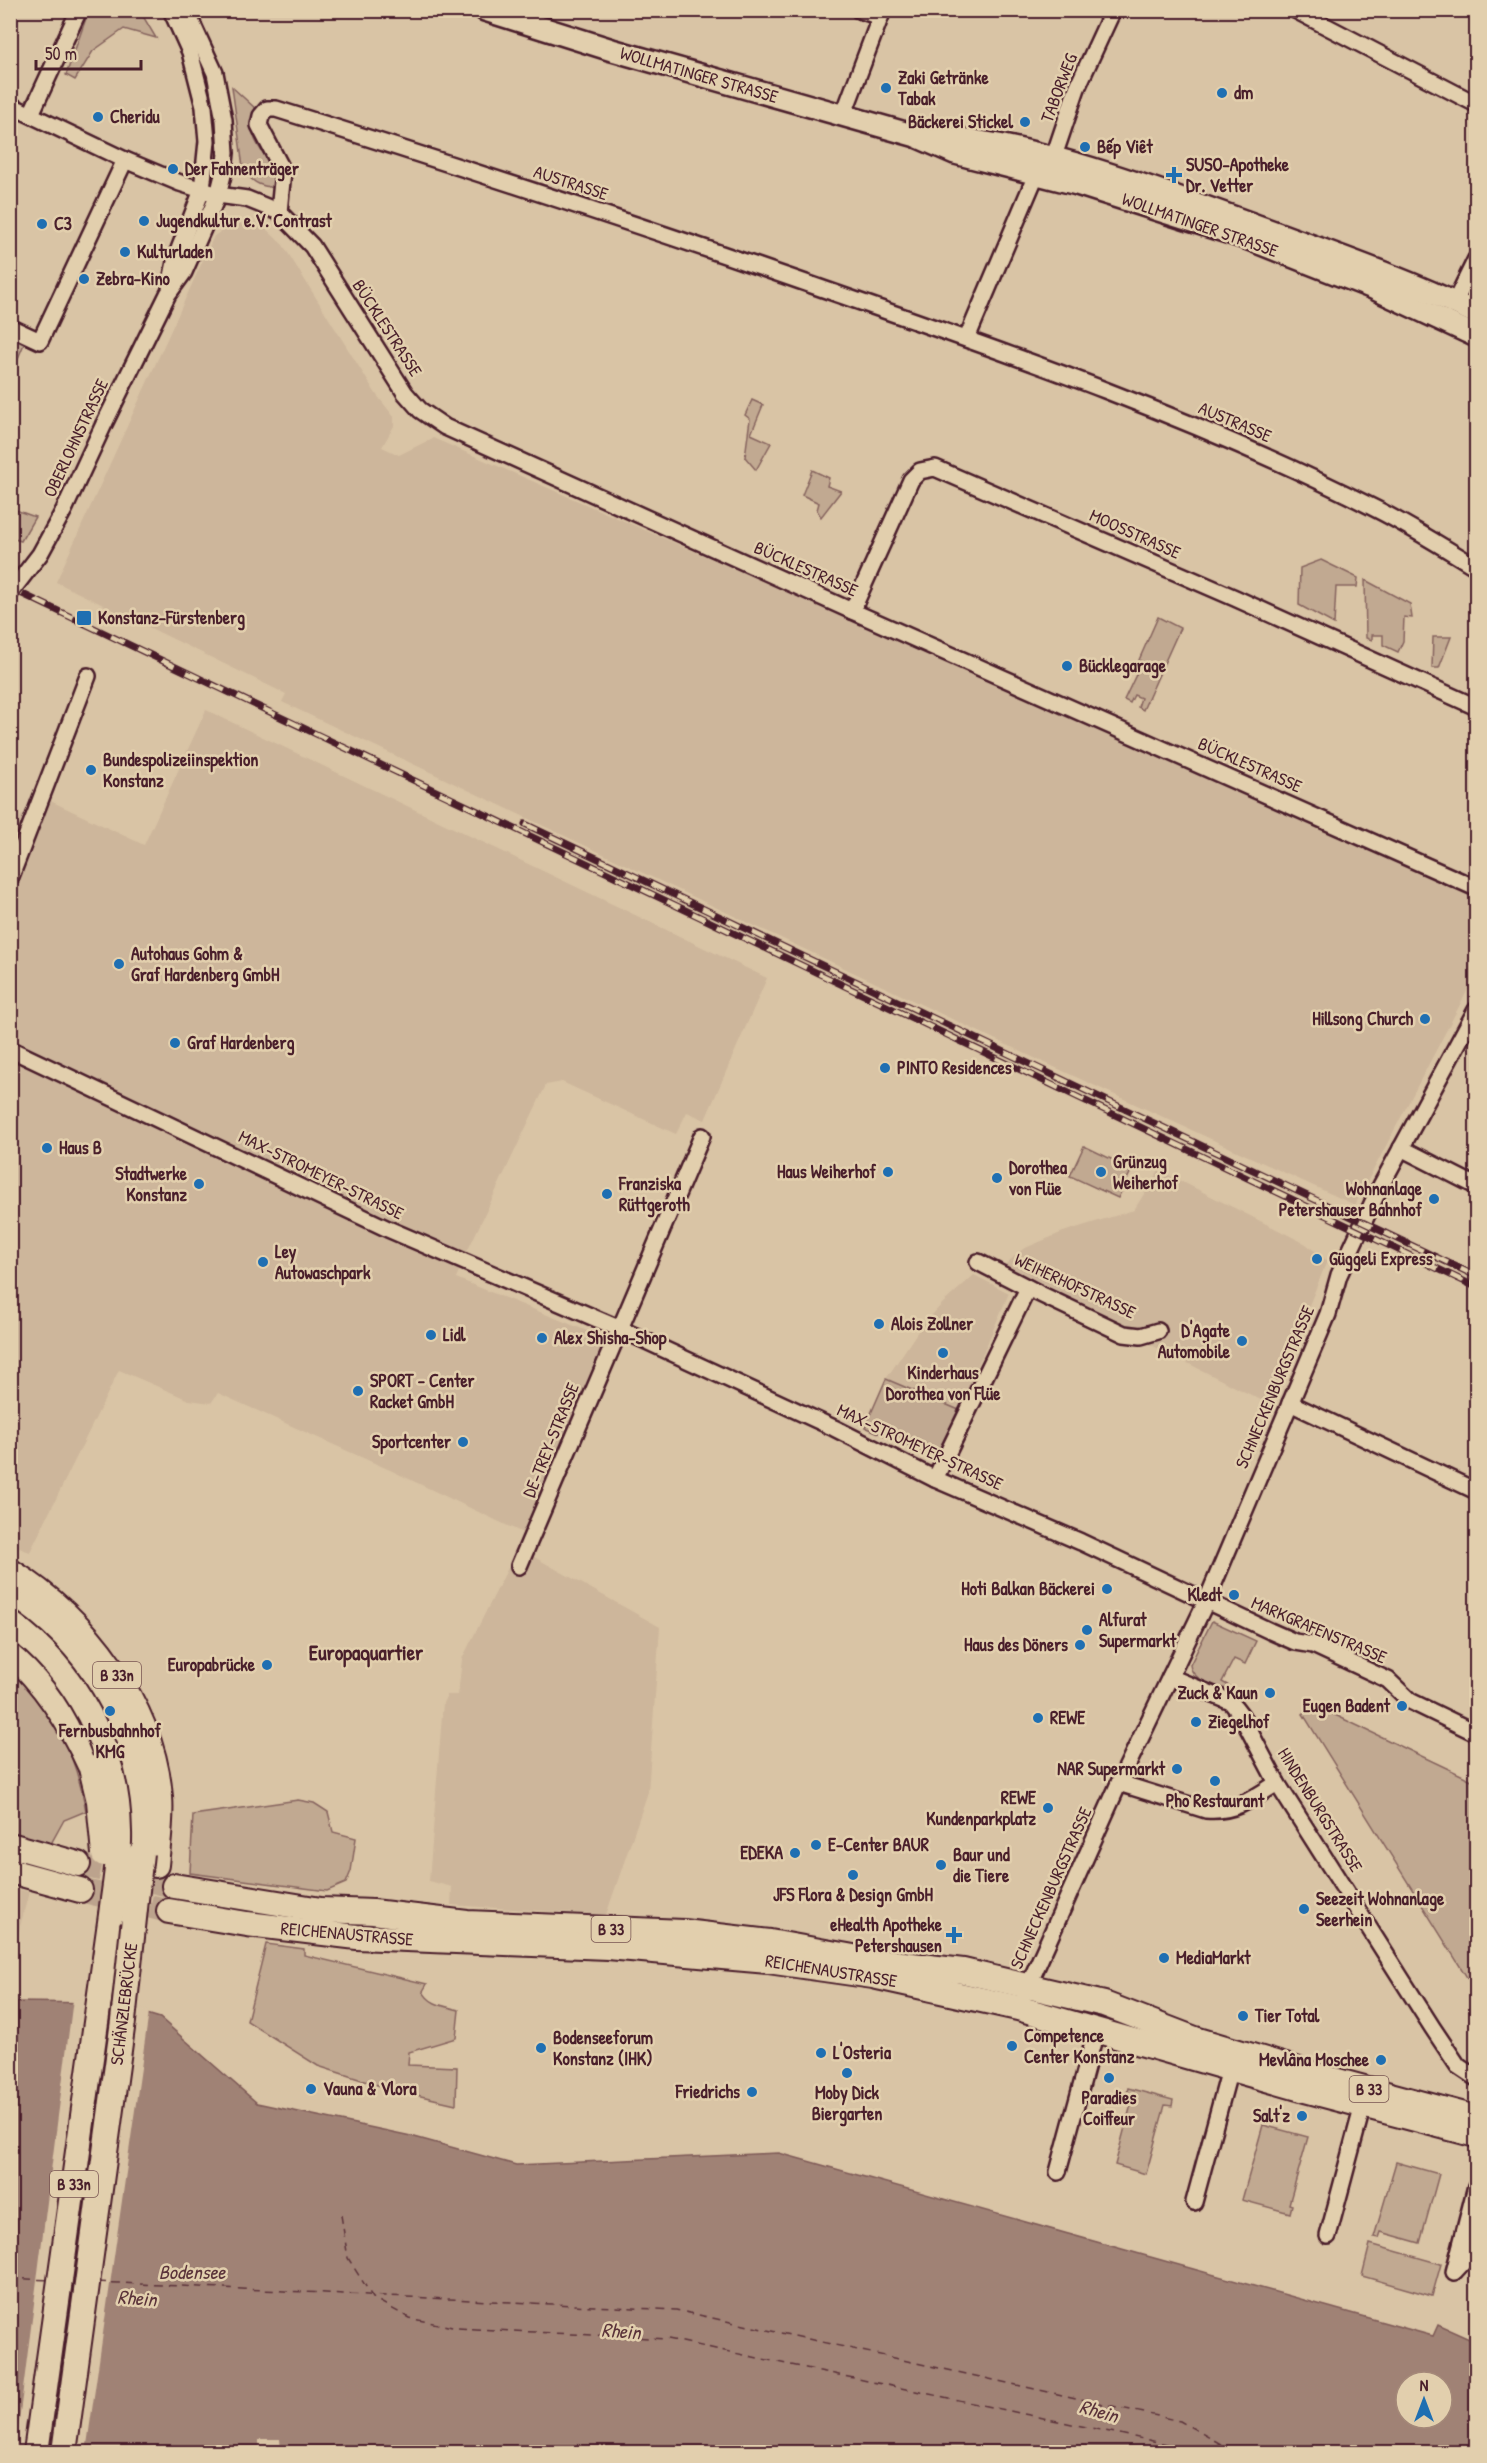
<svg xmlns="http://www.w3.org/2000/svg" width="1487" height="2463" font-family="'Patrick Hand',sans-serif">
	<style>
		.built { fill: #cdb69b }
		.green { fill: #c1a991; stroke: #86645e; stroke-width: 1.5 }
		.water { fill: #a08275; stroke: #7e5a57; stroke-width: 1.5; fill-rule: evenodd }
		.pier { fill: #d9c4a5 }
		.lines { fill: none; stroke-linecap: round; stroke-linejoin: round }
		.ferry { stroke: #5b333a; stroke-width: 1.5; stroke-dasharray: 8 6; stroke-linecap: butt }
		.primary-tunnel { stroke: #bca38d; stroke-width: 24; stroke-dasharray: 24 12; stroke-linecap: butt }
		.street-casing { stroke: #4a1f2b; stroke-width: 20 }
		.secondary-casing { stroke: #4a1f2b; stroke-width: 26 }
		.primary-casing { stroke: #4a1f2b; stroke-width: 28 }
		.street { stroke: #e2cfad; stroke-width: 15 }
		.secondary { stroke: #e2cfad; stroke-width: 21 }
		.primary { stroke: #e2cfad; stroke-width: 24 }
		.rail-casing { stroke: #4a1f2b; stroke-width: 7 }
		.rail { stroke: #e2cfad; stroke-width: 4.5; stroke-dasharray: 14; stroke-linecap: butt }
		.street-bridge-casing { stroke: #4a1f2b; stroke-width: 20; stroke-linecap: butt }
		.primary-bridge-casing { stroke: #4a1f2b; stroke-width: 28; stroke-linecap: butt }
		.street-bridge { stroke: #e2cfad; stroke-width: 15 }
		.primary-bridge { stroke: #e2cfad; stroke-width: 24 }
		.poi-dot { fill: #1f6fb2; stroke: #e2cfad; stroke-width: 2 }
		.labels { text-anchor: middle; stroke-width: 5; stroke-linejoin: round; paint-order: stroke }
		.shield { fill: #e2cfad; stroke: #785452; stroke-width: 1.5 }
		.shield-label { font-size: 16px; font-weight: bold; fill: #4a1f2b }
		.street-label { font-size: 18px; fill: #4a1f2b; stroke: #e2cfad }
		.poi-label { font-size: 18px; font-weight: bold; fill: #4a1f2b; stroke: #e2cfad; text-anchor: start }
		.water-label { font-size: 20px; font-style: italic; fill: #5b333a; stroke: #e2cfad }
		.quarter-label { font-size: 21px; font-weight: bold; fill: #4a1f2b; stroke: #e2cfad }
	</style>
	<rect width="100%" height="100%" fill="#d9c4a5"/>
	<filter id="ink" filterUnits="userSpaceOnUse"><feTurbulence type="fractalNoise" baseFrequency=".0167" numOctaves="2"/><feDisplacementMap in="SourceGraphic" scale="12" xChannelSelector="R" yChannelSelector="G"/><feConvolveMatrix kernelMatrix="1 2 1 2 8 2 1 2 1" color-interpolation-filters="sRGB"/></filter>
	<g filter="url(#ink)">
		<g class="built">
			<polygon points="248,222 262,225 283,245 376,394 394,417 394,426 382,447 399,455 433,438 1165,756 1476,899 1476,974 1355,1205 1028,1055 282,702 286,694 56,582 214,236 230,226"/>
			<polygon points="206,710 767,978 705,1120 687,1112 676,1134 562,1082 546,1085 466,1254 456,1278 602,1337 604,1344 525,1534 390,1470 218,1393 211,1403 189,1400 119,1370 30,1552 11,1545 10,829 18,823 21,815 32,821 42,797 144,845"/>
			<polygon points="1159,1170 1306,1244 1327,1261 1269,1404 1000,1269 1023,1249 1063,1232 1134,1210"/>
			<polygon points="974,1275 1009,1293 938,1458 865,1427 886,1379 920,1328 943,1303"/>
			<polygon points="518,1548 660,1627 648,1792 606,1915 451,1905 452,1887 429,1881 443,1703 447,1695 458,1695 462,1659"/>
			<polygon points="11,1887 29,1892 11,1961 10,1887"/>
		</g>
		<g class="green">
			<polygon points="89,10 140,11 156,38 124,29 93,51 75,80 66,75"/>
			<path d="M232,87L256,109C239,148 285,161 275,188C259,186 250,182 243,167Z"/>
			<polygon points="11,338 24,344 11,375"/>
			<polygon points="752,400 763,405 751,434 771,443 756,470 745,457 750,419 745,415"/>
			<polygon points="812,470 829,478 827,486 841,491 821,517 817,510 819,503 802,495"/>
			<polygon points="10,508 35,517 21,541 11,538"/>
			<polygon points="1321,560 1358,578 1357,587 1336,587 1334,624 1299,605 1300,568"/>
			<polygon points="1365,580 1410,604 1412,618 1404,617 1403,641 1398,652 1383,645 1383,635 1372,635 1372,640 1366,638"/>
			<polygon points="1158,617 1180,628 1143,710 1138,707 1141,698 1134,695 1130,703 1124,700 1142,662 1139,660"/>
			<polygon points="1433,637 1451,637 1439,668 1432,668"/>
			<polygon points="1084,1146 1132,1169 1118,1198 1070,1176"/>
			<polygon points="886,1379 959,1410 938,1458 865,1427"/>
			<path d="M1212,1621L1256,1641L1245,1664L1234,1659L1222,1682L1231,1687L1227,1689C1214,1687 1191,1679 1190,1665Z"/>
			<path d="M10,1663C53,1711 74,1747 86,1811L64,1820L48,1849L11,1838Z"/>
			<polygon points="1314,1705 1476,1782 1476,1992 1303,1714"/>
			<polygon points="298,1800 314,1803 328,1812 333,1832 356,1838 351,1871 346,1883 327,1891 190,1873 193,1815"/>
			<path d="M266,1944L304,1949V1955L427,1984L423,1991C429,2005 445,2006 459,2010L456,2038L409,2052L408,2065L457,2067L456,2104L390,2089L318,2066L247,2021Z"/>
			<polygon points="1128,2088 1173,2100 1172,2106 1165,2105 1146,2174 1115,2165 1133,2097 1126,2095"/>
			<polygon points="1263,2125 1308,2137 1289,2204 1292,2205 1290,2213 1242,2200"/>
			<polygon points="1396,2162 1439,2174 1420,2243 1381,2232 1379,2238 1374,2237"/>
			<polygon points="1370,2244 1441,2264 1432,2296 1362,2276"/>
		</g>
		<path class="water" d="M11,2002L111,2003L160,2018L257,2103L411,2136L516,2165L779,2153L1433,2336L1438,2325L1476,2342V2452H11ZM1406,2382H1442V2418H1406Z"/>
		<g class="pier">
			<polygon points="73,1999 112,2000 149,2012 86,2452 15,2452"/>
			<polygon points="259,2439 280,2439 281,2451 259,2451"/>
		</g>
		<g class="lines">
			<g class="ferry">
				<polyline points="341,2215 348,2258 373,2298 409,2318 457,2328 668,2339 1167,2444 1182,2452"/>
				<polyline points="10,2278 49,2280"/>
				<polyline points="98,2282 676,2310 1180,2421 1235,2452"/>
			</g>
			<g class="primary-tunnel">
				<polyline points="78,1864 174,1886"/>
				<polyline points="80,1890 169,1911"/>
			</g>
			<g class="street-casing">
				<g id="street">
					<polyline points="859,10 880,17"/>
					<polyline points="1295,10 1476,104"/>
					<polyline points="10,105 125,160 180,183 218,195 247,199 279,212 312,246 405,393 420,410 445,427 852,611 1476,888"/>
					<polyline points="31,114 79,10"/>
					<polyline points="843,116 883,10"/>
					<path d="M279,212L283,171L259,125L261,116L267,109H276C462,167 646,227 829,291C1014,355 1201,420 1376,509C1410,526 1443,547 1476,567"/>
					<polyline points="170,286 176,257 202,190 207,141 204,107 190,52 171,10"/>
					<polyline points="1455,302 1476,259"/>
					<polyline points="10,327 40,341 125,160"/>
					<polyline points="967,338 1036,175 1053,159 1077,88 1113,10"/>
					<polyline points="104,424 168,294 184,272 218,195 224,171 226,153 224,120 215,73 186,10"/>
					<polyline points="852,611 911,480 920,471 935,468 1235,598 1476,707"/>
					<polyline points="10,879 88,676"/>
					<polyline points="10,1049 388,1229 618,1328 834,1428 935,1479 1081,1542 1270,1631 1295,1642 1313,1645 1388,1680 1410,1701 1476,1733"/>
					<polyline points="1401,1148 1476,1186"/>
					<polyline points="978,1262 1038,1293 1124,1334 1141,1336 1158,1331"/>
					<polyline points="1290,1403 1476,1491"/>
					<polyline points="935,1479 1028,1288"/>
					<polyline points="519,1566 702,1136"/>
					<polyline points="1170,1677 1231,1702 1241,1715 1277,1783 1432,2027 1458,2066 1476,2078"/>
					<path d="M1119,1783L1206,1810C1234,1813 1254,1798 1277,1783"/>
					<polyline points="1025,1993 1119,1783 1206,1602 1328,1314 1339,1275 1378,1191 1476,1010"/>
					<polyline points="1058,2172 1096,2031"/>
					<polyline points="1194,2202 1230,2069"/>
					<polyline points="1328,2236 1363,2105"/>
					<polyline points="1455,2271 1470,2255 1476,2242"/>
					<polyline points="1454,2272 1476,2186"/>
				</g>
			</g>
			<g class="secondary-casing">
				<g id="secondary">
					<polyline points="485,10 612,50 916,136 955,153 1077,184 1246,238 1373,288 1476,336"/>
					<path d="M928,136C1034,142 1152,188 1252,224C1328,252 1404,278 1476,313"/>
				</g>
			</g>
			<g class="primary-casing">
				<g id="primary">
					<path d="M10,1571C86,1618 153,1705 160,1797C162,1819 158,1843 156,1865"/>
					<path d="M10,1599C71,1638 120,1704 135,1775C141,1801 141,1826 141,1853"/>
					<path d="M10,1652C46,1685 71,1724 91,1768"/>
					<polyline points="10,1845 78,1864"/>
					<polyline points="10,1871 80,1890"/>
					<polyline points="174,1886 321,1910 373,1912 467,1923 684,1932 770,1942 870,1960 963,1971 1104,2004 1195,2039 1312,2074 1476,2118"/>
					<polyline points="169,1911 247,1924 357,1937 608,1947 768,1961 873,1976 1018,2008 1305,2090 1476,2135"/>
					<polyline points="36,2452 111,1915"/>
					<polyline points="64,2452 123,2021"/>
				</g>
			</g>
			<use href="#street" class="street"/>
			<use href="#secondary" class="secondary"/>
			<use href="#primary" class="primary"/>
			<g class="rail-casing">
				<g id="rail">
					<polyline points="10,588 1476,1287"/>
					<polyline points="525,824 1476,1276"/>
				</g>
			</g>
			<use href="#rail" class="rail"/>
			<g class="street-bridge-casing">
				<polyline id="street-bridge" points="10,593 40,554 64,510 104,424"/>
			</g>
			<g class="primary-bridge-casing">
				<g id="primary-bridge">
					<path d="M10,1623C77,1671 118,1750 119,1832C120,1860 114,1888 111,1915"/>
					<polyline points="91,1768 99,1801 104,1854"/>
					<polyline points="123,2021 141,1853"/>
				</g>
			</g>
			<use href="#street-bridge" class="street-bridge"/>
			<use href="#primary-bridge" class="primary-bridge"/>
		</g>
	</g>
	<g class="poi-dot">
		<circle cx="886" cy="88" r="6"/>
		<circle cx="1222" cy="93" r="6"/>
		<circle cx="98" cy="117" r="6"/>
		<circle cx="1025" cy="122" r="6"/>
		<circle cx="1085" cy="147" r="6"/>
		<circle cx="173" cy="169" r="6"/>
		<path d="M1171 166h6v6h6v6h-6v6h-6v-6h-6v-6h6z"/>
		<circle cx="144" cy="221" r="6"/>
		<circle cx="42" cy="224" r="6"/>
		<circle cx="125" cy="252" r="6"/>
		<circle cx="84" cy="279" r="6"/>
		<rect x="76" y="610" width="16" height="16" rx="3"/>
		<circle cx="1067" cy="666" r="6"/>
		<circle cx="91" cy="770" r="6"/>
		<circle cx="119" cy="964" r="6"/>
		<circle cx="1425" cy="1019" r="6"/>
		<circle cx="175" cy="1043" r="6"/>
		<circle cx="885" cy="1068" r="6"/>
		<circle cx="47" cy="1148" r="6"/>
		<circle cx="888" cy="1172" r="6"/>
		<circle cx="1101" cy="1172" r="6"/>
		<circle cx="997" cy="1178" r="6"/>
		<circle cx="199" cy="1184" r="6"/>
		<circle cx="607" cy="1194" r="6"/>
		<circle cx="1434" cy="1199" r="6"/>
		<circle cx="1317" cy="1259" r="6"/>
		<circle cx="263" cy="1262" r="6"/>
		<circle cx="879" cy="1324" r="6"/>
		<circle cx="431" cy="1335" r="6"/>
		<circle cx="542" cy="1338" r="6"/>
		<circle cx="1242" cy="1341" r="6"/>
		<circle cx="943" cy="1353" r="6"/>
		<circle cx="358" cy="1391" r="6"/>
		<circle cx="463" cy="1442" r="6"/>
		<circle cx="1107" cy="1589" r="6"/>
		<circle cx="1234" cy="1595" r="6"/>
		<circle cx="1087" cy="1630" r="6"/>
		<circle cx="1080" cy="1645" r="6"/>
		<circle cx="267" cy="1665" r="6"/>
		<circle cx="1270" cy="1693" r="6"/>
		<circle cx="1402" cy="1706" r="6"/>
		<circle cx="110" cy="1711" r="6"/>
		<circle cx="1038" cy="1718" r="6"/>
		<circle cx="1196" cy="1722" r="6"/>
		<circle cx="1177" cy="1769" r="6"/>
		<circle cx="1215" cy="1781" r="6"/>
		<circle cx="1048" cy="1808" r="6"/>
		<circle cx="816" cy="1845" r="6"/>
		<circle cx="795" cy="1853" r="6"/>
		<circle cx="941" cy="1865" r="6"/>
		<circle cx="853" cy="1875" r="6"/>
		<circle cx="1304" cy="1909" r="6"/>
		<path d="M951 1926h6v6h6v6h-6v6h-6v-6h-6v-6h6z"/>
		<circle cx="1164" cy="1958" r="6"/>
		<circle cx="1243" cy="2016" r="6"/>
		<circle cx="1012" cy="2046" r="6"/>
		<circle cx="541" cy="2048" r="6"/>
		<circle cx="821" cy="2053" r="6"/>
		<circle cx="1381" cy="2060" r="6"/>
		<circle cx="847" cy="2073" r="6"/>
		<circle cx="1109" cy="2078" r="6"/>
		<circle cx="311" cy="2089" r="6"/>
		<circle cx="752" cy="2092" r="6"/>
		<circle cx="1302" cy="2116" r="6"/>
	</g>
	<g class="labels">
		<g class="shield">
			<rect x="93" y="1662" width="48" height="26" rx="4.5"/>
			<rect x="591.5" y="1916" width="39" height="26" rx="4.5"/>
			<rect x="1349.5" y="2076" width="39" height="26" rx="4.5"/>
			<rect x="50" y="2171" width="48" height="26" rx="4.5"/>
		</g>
		<g class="shield-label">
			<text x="117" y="1681">B 33n</text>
			<text x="611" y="1935">B 33</text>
			<text x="1369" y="2095">B 33</text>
			<text x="74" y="2190">B 33n</text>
		</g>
		<g class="street-label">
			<text transform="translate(699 75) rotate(16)" y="6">WOLLMATINGER STRASSE</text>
			<text transform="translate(1059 88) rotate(-69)" y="6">TABORWEG</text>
			<text transform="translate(571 183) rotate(18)" y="6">AUSTRASSE</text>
			<text transform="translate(1200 225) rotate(19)" y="6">WOLLMATINGER STRASSE</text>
			<text transform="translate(387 328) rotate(57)" y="6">BÜCKLESTRASSE</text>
			<text transform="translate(1235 422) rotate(23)" y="6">AUSTRASSE</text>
			<text transform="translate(76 438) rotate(-65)" y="6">OBERLOHNSTRASSE</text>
			<text transform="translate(1135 534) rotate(24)" y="6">MOOSSTRASSE</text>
			<text transform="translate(806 569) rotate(24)" y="6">BÜCKLESTRASSE</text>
			<text transform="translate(1250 765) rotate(24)" y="6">BÜCKLESTRASSE</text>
			<text transform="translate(321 1175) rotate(26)" y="6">MAX-STROMEYER-STRASSE</text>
			<text transform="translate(1075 1286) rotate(25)" y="6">WEIHERHOFSTRASSE</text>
			<text transform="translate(1275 1387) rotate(-67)" y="6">SCHNECKENBURGSTRASSE</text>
			<text transform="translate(551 1440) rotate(-68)" y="6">DE-TREY-STRASSE</text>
			<text transform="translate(920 1447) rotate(25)" y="6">MAX-STROMEYER-STRASSE</text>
			<text transform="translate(1319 1630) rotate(23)" y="6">MARKGRAFENSTRASSE</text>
			<text transform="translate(1320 1810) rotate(58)" y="6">HINDENBURGSTRASSE</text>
			<text transform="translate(1051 1888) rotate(-66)" y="6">SCHNECKENBURGSTRASSE</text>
			<text transform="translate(347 1934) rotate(5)" y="6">REICHENAUSTRASSE</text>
			<text transform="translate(831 1971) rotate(9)" y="6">REICHENAUSTRASSE</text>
			<text transform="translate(124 2004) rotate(-83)" y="6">SCHÄNZLEBRÜCKE</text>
		</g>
		<g class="poi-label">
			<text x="898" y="84">Zaki Getränke<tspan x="898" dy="21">Tabak</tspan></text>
			<text x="1234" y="99">dm</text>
			<text x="110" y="123">Cheridu</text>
			<text x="1013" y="128" text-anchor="end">Bäckerei Stickel</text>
			<text x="1097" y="153">Bếp Viêt</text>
			<text x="1186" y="171">SUSO-Apotheke<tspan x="1186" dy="21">Dr. Vetter</tspan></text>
			<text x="185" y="175">Der Fahnenträger</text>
			<text x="156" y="227">Jugendkultur e.V. Contrast</text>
			<text x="54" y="230">C3</text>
			<text x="137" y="258">Kulturladen</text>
			<text x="96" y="285">Zebra-Kino</text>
			<text x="98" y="624">Konstanz-Fürstenberg</text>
			<text x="1079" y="672">Bücklegarage</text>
			<text x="103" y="766">Bundespolizeiinspektion<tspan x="103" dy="21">Konstanz</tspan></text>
			<text x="131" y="960">Autohaus Gohm &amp;<tspan x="131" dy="21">Graf Hardenberg GmbH</tspan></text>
			<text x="1413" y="1025" text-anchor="end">Hillsong Church</text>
			<text x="187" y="1049">Graf Hardenberg</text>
			<text x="897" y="1074">PINTO Residences</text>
			<text x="59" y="1154">Haus B</text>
			<text x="1113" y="1168">Grünzug<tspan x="1113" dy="21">Weiherhof</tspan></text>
			<text x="1009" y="1174">Dorothea<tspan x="1009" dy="21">von Flüe</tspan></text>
			<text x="876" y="1178" text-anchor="end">Haus Weiherhof</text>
			<text x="187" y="1180" text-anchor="end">Stadtwerke<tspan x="187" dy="21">Konstanz</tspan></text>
			<text x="619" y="1190">Franziska<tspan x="619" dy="21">Rüttgeroth</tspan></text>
			<text x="1422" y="1195" text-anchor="end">Wohnanlage<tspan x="1422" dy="21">Petershauser Bahnhof</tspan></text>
			<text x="275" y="1258">Ley<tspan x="275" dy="21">Autowaschpark</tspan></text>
			<text x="1329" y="1265">Güggeli Express</text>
			<text x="891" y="1330">Alois Zollner</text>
			<text x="1230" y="1337" text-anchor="end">D'Agate<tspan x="1230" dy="21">Automobile</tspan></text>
			<text x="443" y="1341">Lidl</text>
			<text x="554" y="1344">Alex Shisha-Shop</text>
			<text x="943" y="1379" text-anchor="middle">Kinderhaus<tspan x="943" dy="21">Dorothea von Flüe</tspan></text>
			<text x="370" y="1387">SPORT - Center<tspan x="370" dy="21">Racket GmbH</tspan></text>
			<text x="451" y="1448" text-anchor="end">Sportcenter</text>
			<text x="1095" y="1595" text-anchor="end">Hoti Balkan Bäckerei</text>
			<text x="1222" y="1601" text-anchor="end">Kledt</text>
			<text x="1099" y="1626">Alfurat<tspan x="1099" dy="21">Supermarkt</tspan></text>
			<text x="1068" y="1651" text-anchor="end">Haus des Döners</text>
			<text x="255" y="1671" text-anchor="end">Europabrücke</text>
			<text x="1258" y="1699" text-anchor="end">Zuck &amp; Kaun</text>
			<text x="1390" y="1712" text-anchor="end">Eugen Badent</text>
			<text x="1050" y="1724">REWE</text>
			<text x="1208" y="1728">Ziegelhof</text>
			<text x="110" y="1737" text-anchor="middle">Fernbusbahnhof<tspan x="110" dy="21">KMG</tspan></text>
			<text x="1165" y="1775" text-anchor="end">NAR Supermarkt</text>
			<text x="1036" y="1804" text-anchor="end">REWE<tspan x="1036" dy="21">Kundenparkplatz</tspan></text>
			<text x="1215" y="1807" text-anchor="middle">Pho Restaurant</text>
			<text x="828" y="1851">E-Center BAUR</text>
			<text x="783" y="1859" text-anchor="end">EDEKA</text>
			<text x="953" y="1861">Baur und<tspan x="953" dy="21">die Tiere</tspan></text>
			<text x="853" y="1901" text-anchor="middle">JFS Flora &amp; Design GmbH</text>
			<text x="1316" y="1905">Seezeit Wohnanlage<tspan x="1316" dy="21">Seerhein</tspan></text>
			<text x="942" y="1931" text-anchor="end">eHealth Apotheke<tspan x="942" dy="21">Petershausen</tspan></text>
			<text x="1176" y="1964">MediaMarkt</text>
			<text x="1255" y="2022">Tier Total</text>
			<text x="1024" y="2042">Competence<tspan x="1024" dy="21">Center Konstanz</tspan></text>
			<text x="553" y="2044">Bodenseeforum<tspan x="553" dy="21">Konstanz (IHK)</tspan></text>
			<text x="833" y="2059">L'Osteria</text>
			<text x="1369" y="2066" text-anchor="end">Mevlâna Moschee</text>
			<text x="323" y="2095">Vauna &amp; Vlora</text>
			<text x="740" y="2098" text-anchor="end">Friedrichs</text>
			<text x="847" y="2099" text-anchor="middle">Moby Dick<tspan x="847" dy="21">Biergarten</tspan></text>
			<text x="1109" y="2104" text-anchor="middle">Paradies<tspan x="1109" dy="21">Coiffeur</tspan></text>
			<text x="1290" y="2122" text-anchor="end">Salt'z</text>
		</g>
		<g class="water-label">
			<text x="192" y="2279">Bodensee</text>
			<text transform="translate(137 2298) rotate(4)" y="7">Rhein</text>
			<text transform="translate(621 2331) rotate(4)" y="7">Rhein</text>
			<text transform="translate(1099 2411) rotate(16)" y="7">Rhein</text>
		</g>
		<g class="quarter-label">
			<text x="366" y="1660">Europaquartier</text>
		</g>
	</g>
	<rect width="1487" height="2463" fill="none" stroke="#e2cfad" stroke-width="36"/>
	<rect x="18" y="18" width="1451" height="2427" fill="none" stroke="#4a1f2b" stroke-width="2" filter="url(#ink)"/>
	<g transform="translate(1424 2400)"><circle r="28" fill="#e2cfad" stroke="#a58979" stroke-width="1.5"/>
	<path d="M0-4.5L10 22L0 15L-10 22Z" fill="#1f6fb2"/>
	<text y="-9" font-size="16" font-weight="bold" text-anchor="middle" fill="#4a1f2b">N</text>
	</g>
	<path d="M36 60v9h105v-9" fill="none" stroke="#4a1f2b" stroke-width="3"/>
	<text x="45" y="60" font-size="18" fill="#4a1f2b" stroke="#e2cfad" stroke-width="4.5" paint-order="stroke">50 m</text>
</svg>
